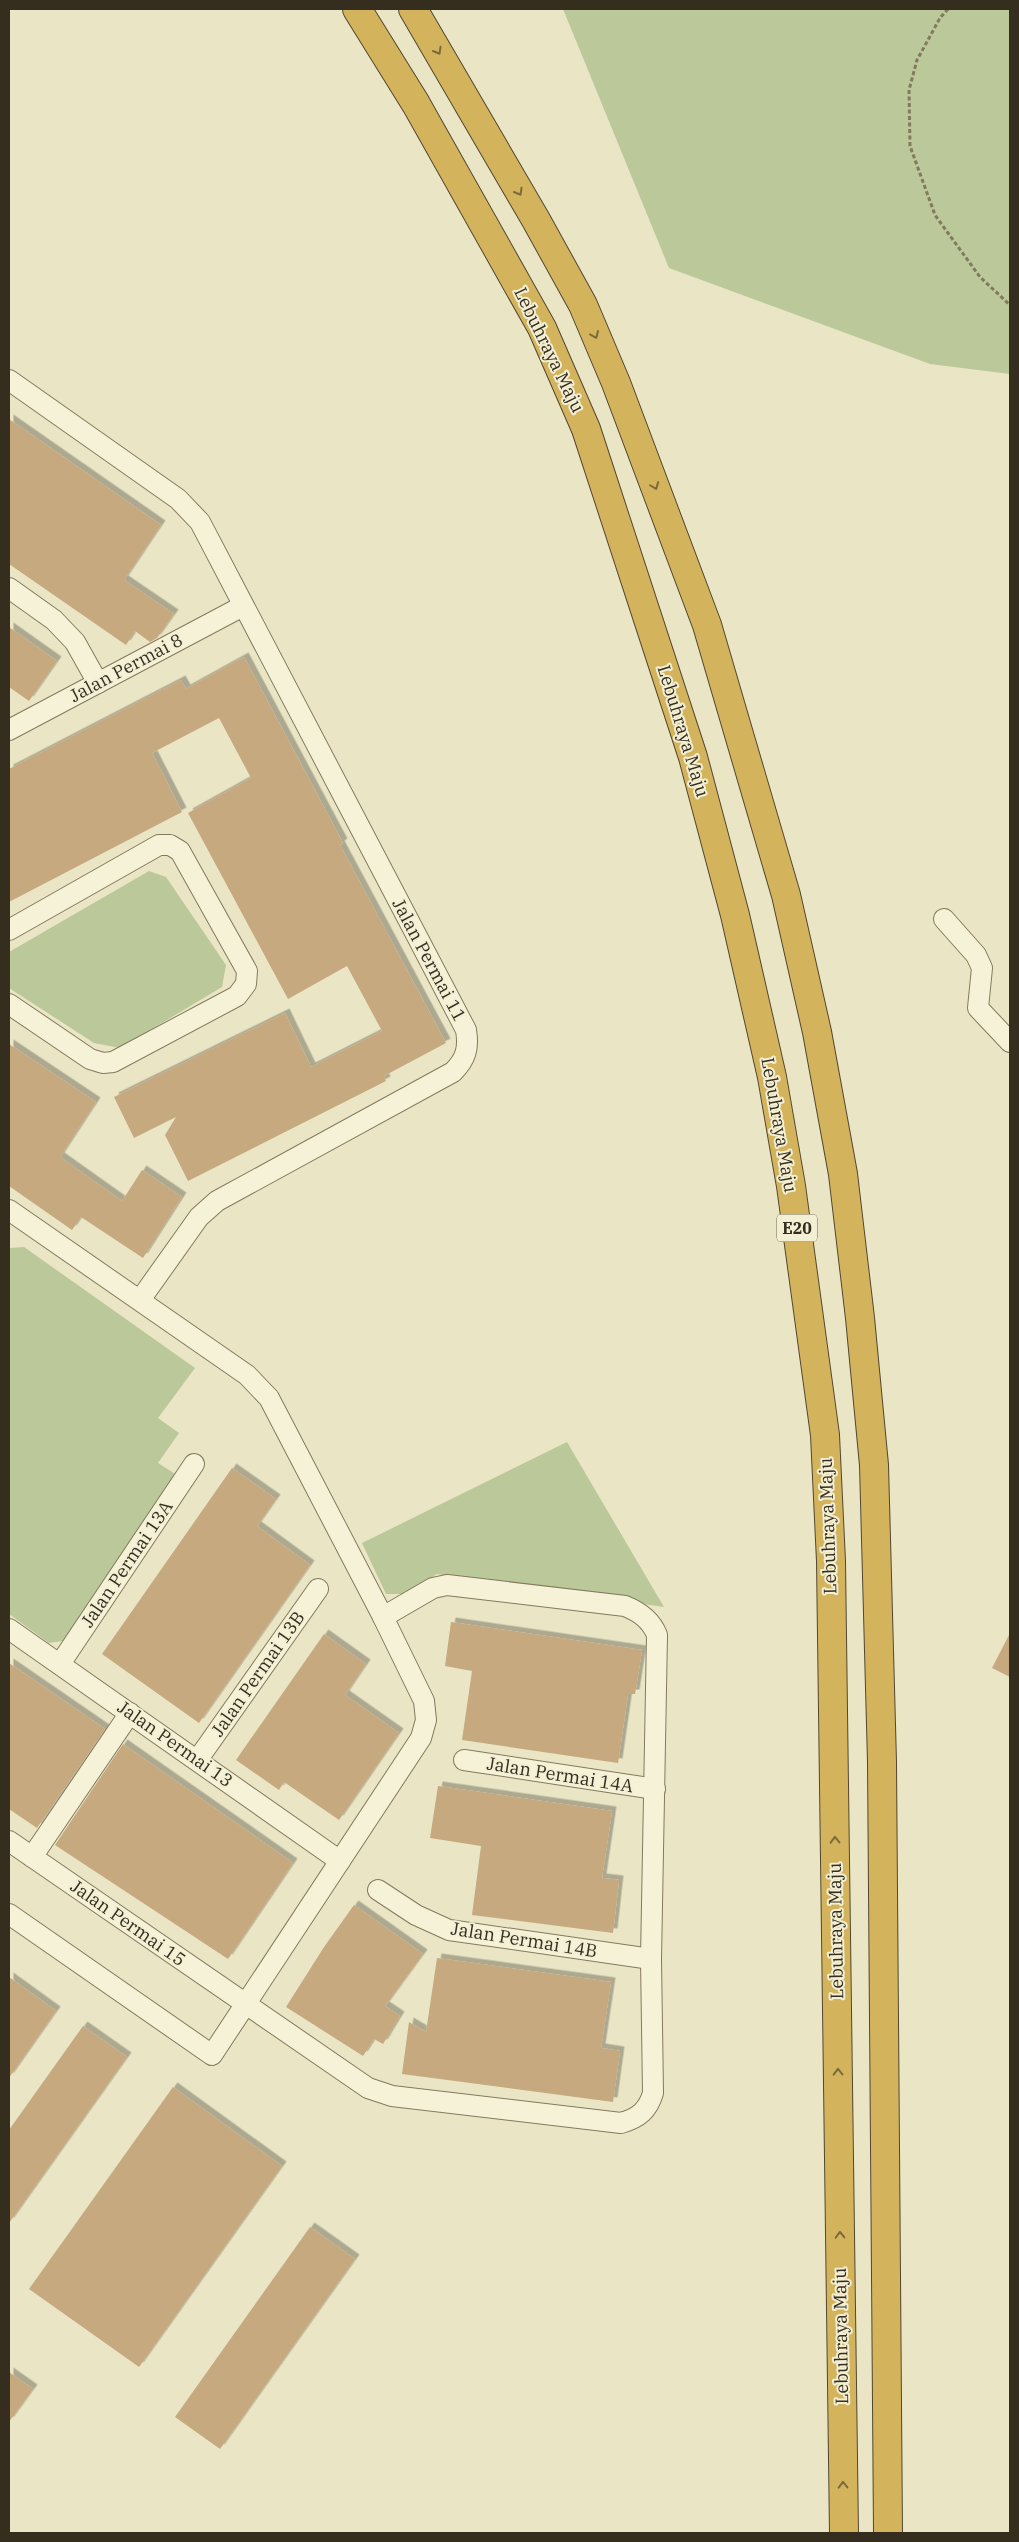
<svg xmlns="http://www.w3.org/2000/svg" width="1019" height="2542" font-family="'IBM Plex Serif',serif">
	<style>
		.green { fill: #bac89a }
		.building { fill: #c6a97e; filter: url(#shadow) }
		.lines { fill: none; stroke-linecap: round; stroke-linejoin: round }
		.minor-casing { stroke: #84795d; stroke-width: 22 }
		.highway-casing { stroke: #524631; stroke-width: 30 }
		.path { stroke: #84795d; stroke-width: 3; stroke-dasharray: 4 2.5; stroke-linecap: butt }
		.minor { stroke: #f6f2d8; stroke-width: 20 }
		.highway { stroke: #d3b45d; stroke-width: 28 }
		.oneway { stroke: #7c6a3b }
		.labels { text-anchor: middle; stroke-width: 4; stroke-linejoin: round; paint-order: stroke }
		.shield { fill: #f3efd4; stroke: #6e6855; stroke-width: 1 }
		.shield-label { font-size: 16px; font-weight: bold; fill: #352e1f }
		.street-label { font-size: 18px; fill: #352e1f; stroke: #f3efd4 }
	</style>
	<defs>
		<filter id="shadow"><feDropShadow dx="4.5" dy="-4.5" stdDeviation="0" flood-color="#0004"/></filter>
	</defs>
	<rect width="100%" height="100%" fill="#eae6c5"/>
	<g class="green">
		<polygon points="563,9 1010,9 1010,374 930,364 669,268"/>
		<polygon points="149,871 166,877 226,965 222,987 120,1048 94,1043 9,988 9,952"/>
		<polygon points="24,1247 195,1368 158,1418 179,1433 158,1463 180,1477 63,1641 49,1643 9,1614 9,1248"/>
		<polygon points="567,1442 664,1607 437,1574 405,1594 386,1594 362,1543"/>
	</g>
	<g class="building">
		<polygon points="9,419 161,525 124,580 174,614 157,638 150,642 135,631 126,645 9,564"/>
		<polygon points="9,627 57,661 29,701 9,687"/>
		<polygon points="244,657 343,843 340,845 446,1043 384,1076 386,1081 188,1181 165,1135 176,1117 134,1138 114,1097 285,1013 311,1067 382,1031 347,966 288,999 188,813 251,778 219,718 152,753 182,812 9,902 9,769 181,680 186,689"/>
		<polygon points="9,1044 96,1102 60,1157 122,1201 142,1170 182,1197 143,1258 81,1217 72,1230 9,1186"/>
		<polygon points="232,1468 276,1499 257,1526 310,1565 199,1723 102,1654"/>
		<polygon points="451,1622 642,1650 635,1694 628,1694 618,1763 462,1740 472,1671 445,1666"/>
		<polygon points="1010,1633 1010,1677 992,1668"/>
		<polygon points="324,1634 366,1664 345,1695 399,1733 339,1820 284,1782 279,1790 236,1760"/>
		<polygon points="9,1663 105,1729 37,1828 9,1809"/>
		<polygon points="123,1744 293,1863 228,1959 55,1845"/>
		<polygon points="438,1786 612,1811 602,1878 619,1880 613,1933 472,1915 481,1846 430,1838"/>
		<polygon points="354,1905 423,1954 385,2006 400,2016 383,2044 374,2039 363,2056 286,2007 324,1947"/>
		<polygon points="437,1958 611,1982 601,2048 620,2051 613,2102 402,2074 409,2022 426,2032"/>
		<polygon points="9,1977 56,2011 9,2078"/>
		<polygon points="83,2026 127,2057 9,2223 9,2130"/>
		<polygon points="173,2087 282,2166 139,2367 29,2289"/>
		<polygon points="310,2227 355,2259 220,2449 175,2417"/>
		<polygon points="9,2372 33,2389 9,2422"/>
	</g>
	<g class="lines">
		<g class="minor-casing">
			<g id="minor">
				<path d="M9,380L178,499L200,522L466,1030C469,1048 466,1059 453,1072L217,1201L199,1217L140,1300"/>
				<polyline points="9,588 54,620 75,642 98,683"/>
				<polyline points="9,730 243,606"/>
				<polyline points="944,919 976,955 982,968 978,1008 1010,1042"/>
				<polyline points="9,930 159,845 170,845 180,851 247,971 246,984 237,996 113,1062 103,1063 90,1059 9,1004"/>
				<polyline points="9,1210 247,1375 269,1398 383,1617 424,1701 426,1720 421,1738 212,2055 9,1914"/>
				<polyline points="9,1629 340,1861"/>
				<polyline points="60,1664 194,1464"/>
				<polyline points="198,1759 318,1589"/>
				<polyline points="464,1760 655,1789"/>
				<path d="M9,1841L368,2088L392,2096L621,2123C639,2118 648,2110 653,2093L651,1959L657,1635C651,1620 640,1612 625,1606L447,1585L433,1588L383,1617"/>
				<polyline points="32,1857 130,1713"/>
				<polyline points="378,1890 416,1915 449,1930 651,1959"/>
			</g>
		</g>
		<g class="highway-casing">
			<g id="highway">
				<polyline points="357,9 416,104 542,328 586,429 693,757 735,915 772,1077 791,1186 825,1435 831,1561 844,2533"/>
				<polyline points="413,9 536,220 583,305 616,383 707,625 786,895 817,1032 843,1174 860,1318 874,1465 882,1762 888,2533"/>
			</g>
		</g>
		<polyline class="path" points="948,9 940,18 917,60 909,90 910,146 935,215 980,277 1010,305"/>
		<use href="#minor" class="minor"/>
		<use href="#highway" class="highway"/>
	</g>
	<defs><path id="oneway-chevron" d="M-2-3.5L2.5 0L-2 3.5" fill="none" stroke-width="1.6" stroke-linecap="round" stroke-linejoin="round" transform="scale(1.25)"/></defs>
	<g class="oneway">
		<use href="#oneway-chevron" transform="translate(438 51) rotate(60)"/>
		<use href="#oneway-chevron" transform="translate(519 192) rotate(60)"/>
		<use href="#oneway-chevron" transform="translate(595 335) rotate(67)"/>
		<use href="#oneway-chevron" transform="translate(655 486) rotate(69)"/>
		<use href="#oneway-chevron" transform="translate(835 1840) rotate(-91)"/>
		<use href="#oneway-chevron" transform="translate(838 2072) rotate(-91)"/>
		<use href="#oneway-chevron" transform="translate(840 2235) rotate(-91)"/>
		<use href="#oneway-chevron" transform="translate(843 2485) rotate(-91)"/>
	</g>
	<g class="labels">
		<rect class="shield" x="777" y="1214.5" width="40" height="27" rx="4"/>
		<g class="shield-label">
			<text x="797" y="1234">E20</text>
		</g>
		<g class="street-label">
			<text transform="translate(549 350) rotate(64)" y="6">Lebuhraya Maju</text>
			<text transform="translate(126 668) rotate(-28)" y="6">Jalan Permai 8</text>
			<text transform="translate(683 731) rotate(73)" y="6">Lebuhraya Maju</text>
			<text transform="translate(429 960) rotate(62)" y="6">Jalan Permai 11</text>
			<text transform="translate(779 1125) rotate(80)" y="6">Lebuhraya Maju</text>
			<text transform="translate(828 1526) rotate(-92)" y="6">Lebuhraya Maju</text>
			<text transform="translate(127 1564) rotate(-56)" y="6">Jalan Permai 13A</text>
			<text transform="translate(258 1674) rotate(-55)" y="6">Jalan Permai 13B</text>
			<text transform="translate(175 1744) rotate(35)" y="6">Jalan Permai 13</text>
			<text transform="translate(560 1775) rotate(9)" y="6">Jalan Permai 14A</text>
			<text transform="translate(128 1923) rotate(35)" y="6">Jalan Permai 15</text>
			<text transform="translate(836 1931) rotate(-91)" y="6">Lebuhraya Maju</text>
			<text transform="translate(524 1940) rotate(9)" y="6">Jalan Permai 14B</text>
			<text transform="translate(841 2336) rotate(-91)" y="6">Lebuhraya Maju</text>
		</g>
	</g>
	<rect width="1019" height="2542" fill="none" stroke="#352e1f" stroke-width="20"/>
</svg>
